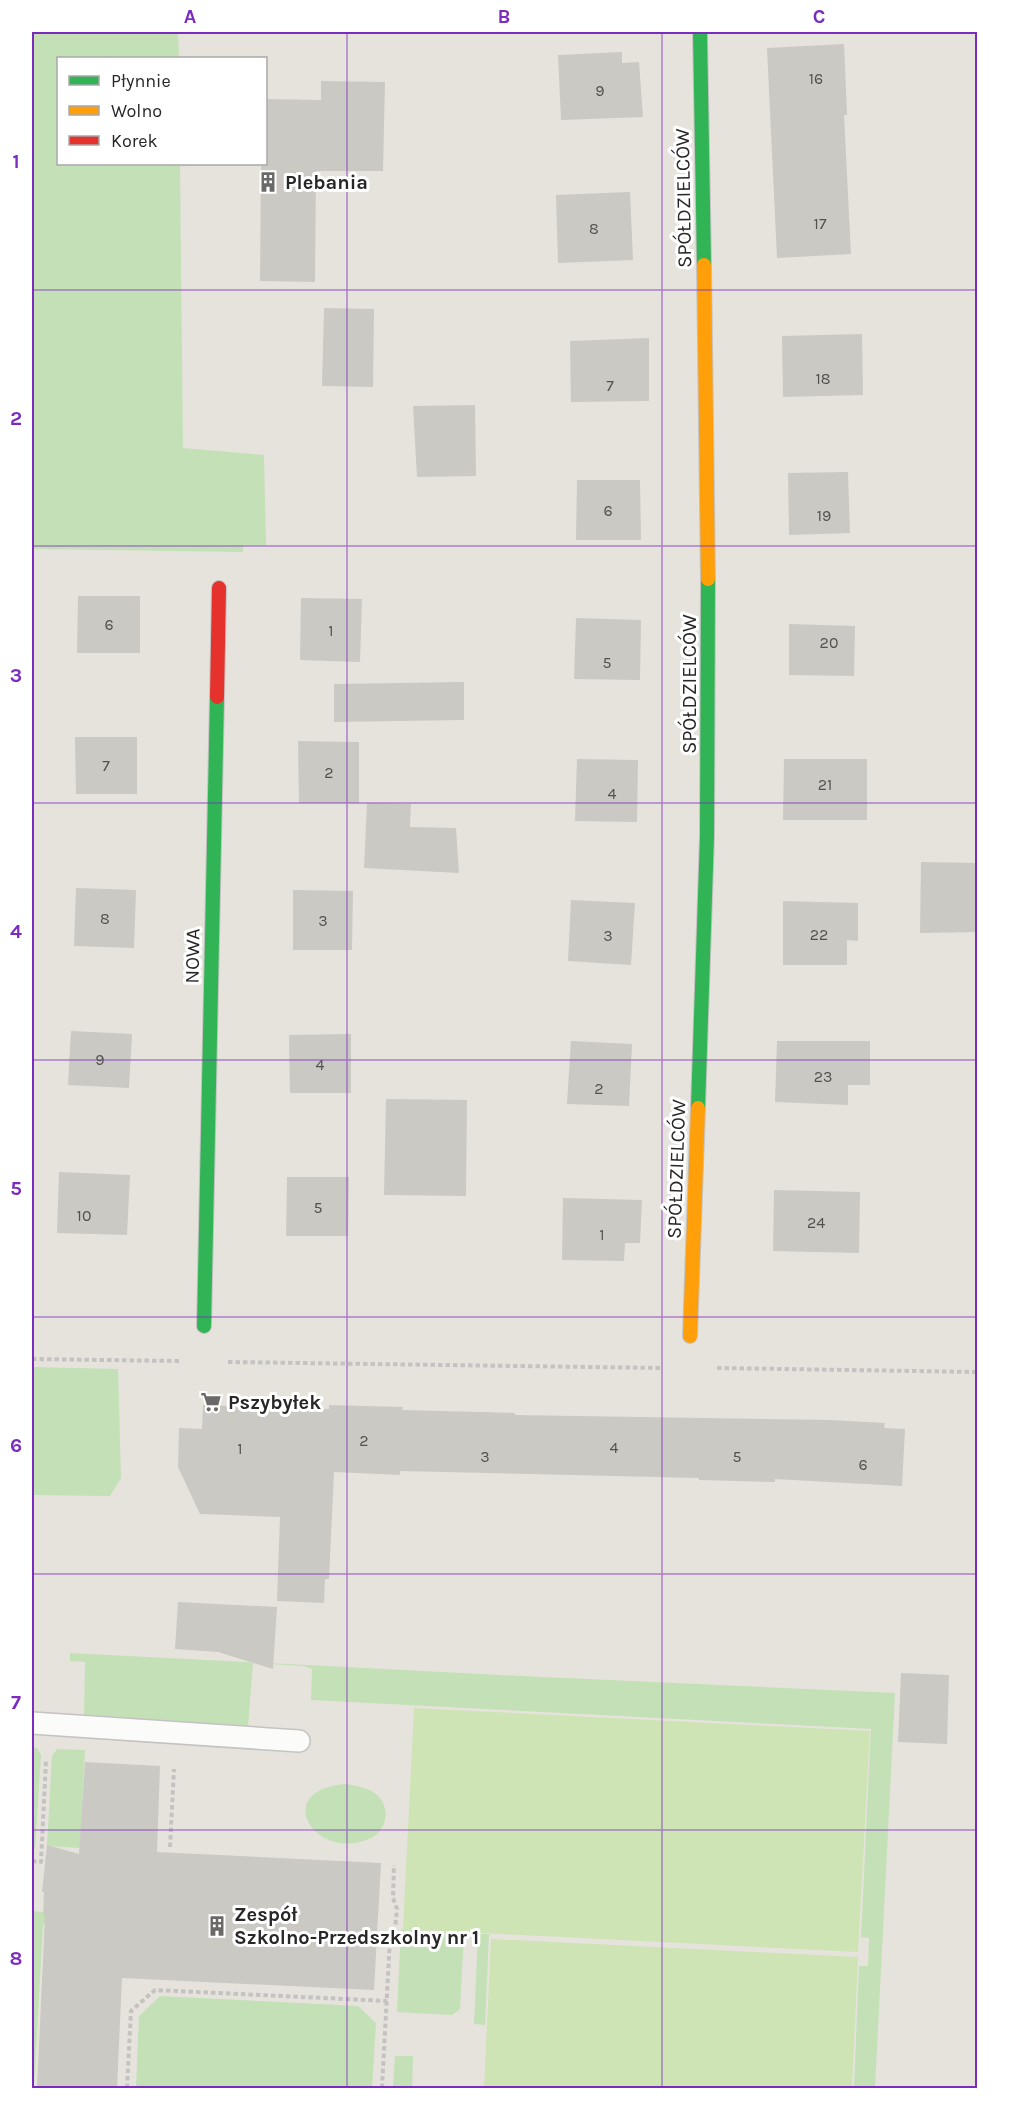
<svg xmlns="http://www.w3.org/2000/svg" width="1009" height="2120" font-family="Karla,sans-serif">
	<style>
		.green { fill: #c4e0b7 }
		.pitch { fill: #cee4b5 }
		.building { fill: #cbc9c4 }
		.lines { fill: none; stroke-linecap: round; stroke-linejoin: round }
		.lane-casing { stroke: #c4c2c2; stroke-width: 24 }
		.fast-casing { stroke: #c4c2c2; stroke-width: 16 }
		.slow-casing { stroke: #c4c2c2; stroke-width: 16 }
		.jam-casing { stroke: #c4c2c2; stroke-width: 16 }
		.path { stroke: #c4c3c2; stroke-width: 4; stroke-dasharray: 4.5 3; stroke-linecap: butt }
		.lane { stroke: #fbfbfa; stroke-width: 21 }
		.fast { stroke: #30b455; stroke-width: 14 }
		.slow { stroke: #ff9f0a; stroke-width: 14 }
		.jam { stroke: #e5322d; stroke-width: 14 }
		.grid { fill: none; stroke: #7b2cbf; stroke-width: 1.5; stroke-opacity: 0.55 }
		.labels { text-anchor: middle; stroke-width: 6; stroke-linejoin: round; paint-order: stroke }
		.number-label { font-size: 16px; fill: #525150 }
		.poi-label { font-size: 20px; font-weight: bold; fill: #272727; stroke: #fff; text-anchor: start }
		.street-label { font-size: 20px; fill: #272727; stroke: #fff }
		.neatline { fill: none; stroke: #7b2cbf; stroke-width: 2 }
		.grid-label { font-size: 20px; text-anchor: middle; font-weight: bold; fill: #7b2cbf }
	</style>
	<rect width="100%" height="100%" fill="#e6e3dd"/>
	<g class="green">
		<polygon points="32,32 178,32 179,58 58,58 58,164 180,164 183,448 264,455 266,545 243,545 243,552 32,549"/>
		<polygon points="32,1367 118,1369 121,1478 110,1496 32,1495"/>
		<polygon points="70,1653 522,1676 895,1693 875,2088 854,2088 859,1966 868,1966 869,1938 861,1937 871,1729 311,1700 312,1669 304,1666 253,1663 248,1727 87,1717 84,1717 85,1662 70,1661"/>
		<polygon points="32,1747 37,1748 41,1755 35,1849 32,1848"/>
		<polygon points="57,1749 85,1750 80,1848 47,1846 52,1756"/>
		<path d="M346,1784C357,1786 369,1788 377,1795C391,1807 387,1831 371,1838C316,1864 269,1790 346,1784Z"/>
		<polygon points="32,1911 43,1912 43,1915 45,1916 45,1924 43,1925 34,2088 32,2088"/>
		<polygon points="401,1929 464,1933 460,2009 452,2015 397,2012"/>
		<polygon points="478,1934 489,1934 485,2025 474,2024"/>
		<polygon points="160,1996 358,2006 376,2023 372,2088 136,2088 139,2016"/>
		<polygon points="395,2056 413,2056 412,2088 393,2088"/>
	</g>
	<g class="pitch">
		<polygon points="414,1708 870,1731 858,1952 403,1929"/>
		<polygon points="491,1939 858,1957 852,2088 484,2088"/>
	</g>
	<g class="building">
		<polygon points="844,44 847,115 844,115 851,254 777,258 767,48"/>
		<polygon points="622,52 622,63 639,62 643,117 561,120 558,55"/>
		<polygon points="321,81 385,82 383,171 316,171 315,282 260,281 261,164 266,164 266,99 321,100"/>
		<polygon points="630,192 633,260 558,263 556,195"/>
		<polygon points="324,308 374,309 373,387 322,386"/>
		<polygon points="862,334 863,395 783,397 782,336"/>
		<polygon points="649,338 649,401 571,402 570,341"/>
		<polygon points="475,405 476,476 417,477 413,406"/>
		<polygon points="848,472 850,533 789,535 788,473"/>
		<polygon points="577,480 640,480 641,540 576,540"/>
		<polygon points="78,596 140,596 140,653 77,653"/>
		<polygon points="301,598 362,599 360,662 300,660"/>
		<polygon points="576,618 641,620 640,680 574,679"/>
		<polygon points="789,624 855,626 854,676 789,675"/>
		<polygon points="464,682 464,720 334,722 334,684"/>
		<polygon points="75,737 137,737 137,794 76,794"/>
		<polygon points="298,741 359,742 359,803 299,803"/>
		<polygon points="577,759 638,760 637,822 575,821"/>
		<polygon points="784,759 867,759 867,820 783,820"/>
		<polygon points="367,803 411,804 410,827 456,828 459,873 364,868"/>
		<polygon points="921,862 978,863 978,932 920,933"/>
		<polygon points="76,888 136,890 134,948 74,946"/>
		<polygon points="293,890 353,891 352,950 293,950"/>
		<polygon points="571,900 635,903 631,965 568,961"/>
		<polygon points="783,901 858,903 858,941 847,940 847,965 783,965"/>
		<polygon points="71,1031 132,1034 129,1088 68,1085"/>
		<polygon points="351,1034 351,1093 290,1093 289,1035"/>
		<polygon points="571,1041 632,1044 629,1106 567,1104"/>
		<polygon points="777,1041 870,1041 870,1085 848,1085 848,1105 775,1102"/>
		<polygon points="386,1099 467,1100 466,1196 384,1195"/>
		<polygon points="59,1172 130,1175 127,1235 57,1233"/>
		<polygon points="287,1177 349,1177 348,1236 286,1236"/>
		<polygon points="774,1190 860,1192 859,1253 773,1251"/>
		<polygon points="563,1198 642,1200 640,1243 625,1243 624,1261 562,1260"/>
		<polygon points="203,1405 329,1409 329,1405 403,1407 402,1410 515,1413 515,1415 829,1420 885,1423 884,1428 905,1429 902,1486 775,1479 775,1482 699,1480 699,1478 400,1471 400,1475 334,1472 329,1579 325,1579 324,1603 277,1601 280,1517 200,1514 178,1467 179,1428 202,1429"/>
		<polygon points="178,1602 277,1607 273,1669 218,1652 175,1649"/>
		<polygon points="901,1673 949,1675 947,1744 898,1742"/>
		<polygon points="85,1762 160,1766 157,1852 381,1863 374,1990 122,1978 117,2088 37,2088 45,1916 43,1916 44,1892 42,1892 47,1845 79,1854"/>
	</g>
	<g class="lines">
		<g class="lane-casing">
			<polyline id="lane" points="32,1723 299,1741"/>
		</g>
		<g class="fast-casing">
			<g id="fast">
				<polyline points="700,32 704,265"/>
				<polyline points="698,1108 707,836 708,579"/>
				<polyline points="204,1326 217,697"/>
			</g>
		</g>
		<g class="slow-casing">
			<g id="slow">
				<polyline points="704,265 708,579"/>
				<polyline points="690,1336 698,1108"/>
			</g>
		</g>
		<g class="jam-casing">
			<polyline id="jam" points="217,697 219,588"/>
		</g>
		<g class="path">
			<polyline points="32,1359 179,1361"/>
			<polyline points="228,1362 662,1368"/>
			<polyline points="717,1368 978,1372"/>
			<polyline points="170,1847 174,1769"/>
			<polyline points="32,1861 41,1862 46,1761"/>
			<polyline points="32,1881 33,1881"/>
			<polyline points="127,2088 131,2011 155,1990 387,2001"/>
			<polyline points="382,2088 390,1938 395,1929 397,1909 393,1898 394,1865"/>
		</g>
		<use href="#lane" class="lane"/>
		<use href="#fast" class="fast"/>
		<use href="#slow" class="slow"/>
		<use href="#jam" class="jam"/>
	</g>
	<path class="grid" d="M347,32V2088M662,32V2088M32,290H978M32,546H978M32,803H978M32,1060H978M32,1317H978M32,1574H978M32,1830H978"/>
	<defs>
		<g id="building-bare" transform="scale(1.62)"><path d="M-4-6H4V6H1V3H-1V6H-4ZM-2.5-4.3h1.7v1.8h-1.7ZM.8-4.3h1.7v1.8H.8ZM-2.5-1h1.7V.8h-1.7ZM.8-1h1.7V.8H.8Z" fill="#6a6967" stroke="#fff" stroke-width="2.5" paint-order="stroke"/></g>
		<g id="supermarket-bare" transform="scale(1.62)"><path d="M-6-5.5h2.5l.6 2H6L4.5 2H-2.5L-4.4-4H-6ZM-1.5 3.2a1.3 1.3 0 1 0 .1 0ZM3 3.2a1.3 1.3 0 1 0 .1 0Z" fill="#6a6967" stroke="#fff" stroke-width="2.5" paint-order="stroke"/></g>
	</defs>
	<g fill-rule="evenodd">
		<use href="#building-bare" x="268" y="182"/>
		<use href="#supermarket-bare" x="211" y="1402"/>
		<use href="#building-bare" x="217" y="1926"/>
	</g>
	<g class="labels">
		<g class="number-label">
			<text x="816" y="84">16</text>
			<text x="600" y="96">9</text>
			<text x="820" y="229">17</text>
			<text x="594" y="234">8</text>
			<text x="823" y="384">18</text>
			<text x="610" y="391">7</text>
			<text x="608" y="516">6</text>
			<text x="824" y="521">19</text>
			<text x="109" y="630">6</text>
			<text x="331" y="636">1</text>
			<text x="829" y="648">20</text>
			<text x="607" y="668">5</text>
			<text x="106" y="771">7</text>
			<text x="329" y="778">2</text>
			<text x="825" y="790">21</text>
			<text x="612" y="799">4</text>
			<text x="105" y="924">8</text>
			<text x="323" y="926">3</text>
			<text x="819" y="940">22</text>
			<text x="608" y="941">3</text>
			<text x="100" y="1065">9</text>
			<text x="320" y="1070">4</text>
			<text x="823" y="1082">23</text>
			<text x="599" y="1094">2</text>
			<text x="318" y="1213">5</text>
			<text x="84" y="1221">10</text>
			<text x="816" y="1228">24</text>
			<text x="602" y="1240">1</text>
			<text x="364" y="1446">2</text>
			<text x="614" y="1453">4</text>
			<text x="240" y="1454">1</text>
			<text x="485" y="1462">3</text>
			<text x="737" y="1462">5</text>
			<text x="863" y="1470">6</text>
		</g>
		<g class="poi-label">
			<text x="285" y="189">Plebania</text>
			<text x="228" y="1409">Pszybyłek</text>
			<text x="234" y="1921">Zespół<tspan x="234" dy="23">Szkolno-Przedszkolny nr 1</tspan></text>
		</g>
		<g class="street-label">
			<text transform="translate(683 198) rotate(-91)" y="7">SPÓŁDZIELCÓW</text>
			<text transform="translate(689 684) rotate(-90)" y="7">SPÓŁDZIELCÓW</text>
			<text transform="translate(192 956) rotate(-89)" y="7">NOWA</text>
			<text transform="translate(676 1169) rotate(-88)" y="7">SPÓŁDZIELCÓW</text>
		</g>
	</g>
	<rect width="1009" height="2120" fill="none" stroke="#ffffff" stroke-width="66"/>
	<rect x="57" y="57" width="210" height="108" fill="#ffffff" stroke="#a9a9a9" stroke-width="1.5"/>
	<rect x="69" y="76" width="30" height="9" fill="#30b455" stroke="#a9a9a9" stroke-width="1.5"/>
	<text x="111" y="87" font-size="18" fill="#272727">Płynnie</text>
	<rect x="69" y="106" width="30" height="9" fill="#ff9f0a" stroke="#a9a9a9" stroke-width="1.5"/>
	<text x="111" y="117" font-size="18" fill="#272727">Wolno</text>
	<rect x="69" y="136" width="30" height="9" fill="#e5322d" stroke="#a9a9a9" stroke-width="1.5"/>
	<text x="111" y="147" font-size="18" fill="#272727">Korek</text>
	<rect x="33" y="33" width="943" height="2054" class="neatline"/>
	<g class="grid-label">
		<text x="190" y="23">A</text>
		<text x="504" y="23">B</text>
		<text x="819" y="23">C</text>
		<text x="16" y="168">1</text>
		<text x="16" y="425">2</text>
		<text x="16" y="682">3</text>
		<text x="16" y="938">4</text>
		<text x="16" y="1195">5</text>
		<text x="16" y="1452">6</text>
		<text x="16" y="1709">7</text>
		<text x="16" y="1965">8</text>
	</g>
</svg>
